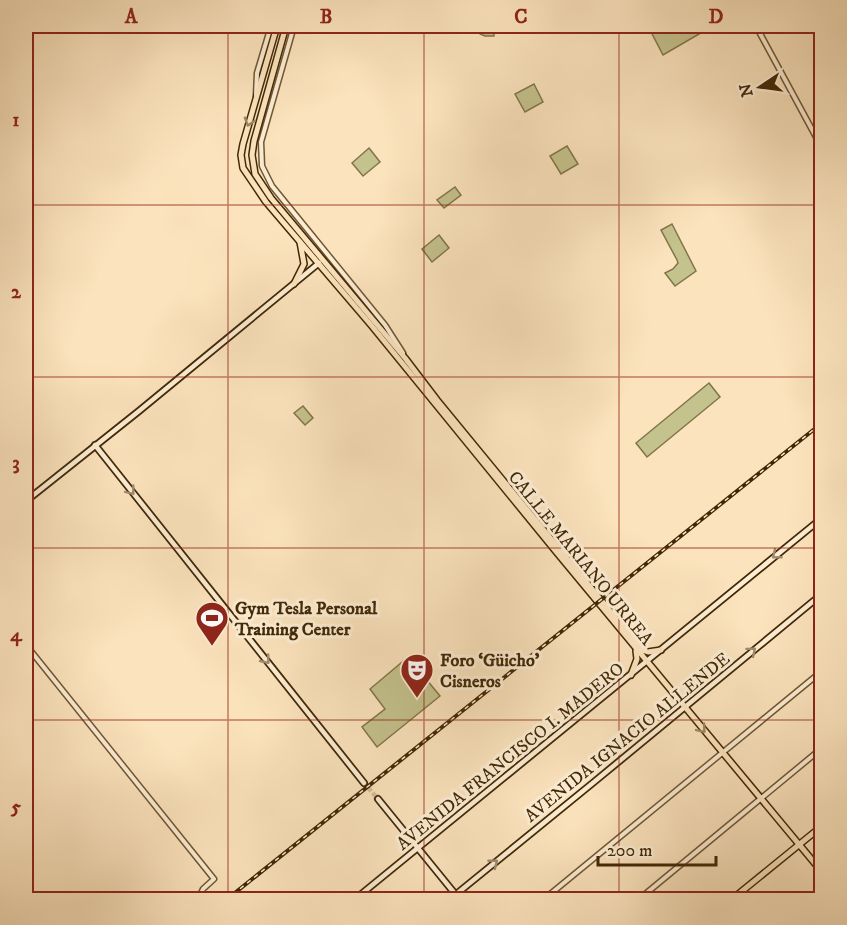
<svg xmlns="http://www.w3.org/2000/svg" width="847" height="925" font-family="'IM FELL DW Pica',serif">
	<style>
		.green { fill: #c4c28d; stroke: #827549; stroke-width: 1.5 }
		.lines { fill: none; stroke-linecap: round; stroke-linejoin: round }
		.secondary-tunnel { stroke: #d6be98; stroke-width: 4.5; stroke-dasharray: 4.5 2; stroke-linecap: butt }
		.tertiary-casing { stroke: #705733; stroke-width: 7 }
		.secondary-casing { stroke: #412805; stroke-width: 8 }
		.primary-casing { stroke: #412805; stroke-width: 8 }
		.tertiary { stroke: #fcedd4; stroke-width: 4 }
		.secondary { stroke: #fcedd4; stroke-width: 4.5 }
		.primary { stroke: #fbe3bd; stroke-width: 5 }
		.rail-casing { stroke: #412805; stroke-width: 4 }
		.rail { stroke: #fcedd4; stroke-width: 1.5; stroke-dasharray: 4.5; stroke-linecap: butt }
		.oneway { stroke: #9e8661 }
		.oneway2 { stroke: #9e8a6c }
		.grid { fill: none; stroke: #8f2418; stroke-width: 1.5; stroke-opacity: 0.55 }
		.labels { text-anchor: middle; stroke-width: 6; stroke-linejoin: round; paint-order: stroke }
		.street-label { font-size: 18px; fill: #412805; stroke: #fcedd4 }
		.poi-label { font-size: 18px; font-weight: bold; fill: #412805; stroke: #fcedd4; text-anchor: start }
		.neatline { fill: none; stroke: #8f2418; stroke-width: 2 }
		.grid-label { font-size: 20px; text-anchor: middle; font-weight: bold; fill: #8f2418 }
	</style>
	<rect width="100%" height="100%" fill="#fbe3bd"/>
	<filter id="stains"><feTurbulence type="fractalNoise" baseFrequency=".00333" numOctaves="4"/><feColorMatrix values="0 0 0 0 .2 0 0 0 0 .09 0 0 0 0 .02 0 0 0 .5 -.17"/></filter>
	<radialGradient id="worn" r=".72"><stop offset=".6" stop-color="#630" stop-opacity="0"/><stop offset="1" stop-color="#630" stop-opacity=".3"/></radialGradient>
	<g class="green">
		<polygon points="452,26 500,26 494,30 494,36 485,36 480,34 478,29 463,32 462,29 454,30"/>
		<polygon points="648,26 703,26 706,30 663,55"/>
		<polygon points="534,84 543,102 525,112 515,94"/>
		<polygon points="567,146 578,164 561,174 550,156"/>
		<polygon points="369,148 380,162 363,176 352,163"/>
		<polygon points="455,187 461,195 444,208 437,200"/>
		<polygon points="672,224 696,271 675,286 665,273 673,269 678,263 677,260 661,230"/>
		<polygon points="439,235 449,248 432,262 422,249"/>
		<polygon points="709,383 720,397 647,457 636,443"/>
		<polygon points="303,406 313,418 305,425 294,413"/>
		<polygon points="408,657 440,696 377,747 362,727 385,709 370,689"/>
	</g>
	<g class="lines">
		<polyline class="secondary-tunnel" points="364,783 378,799"/>
		<g class="tertiary-casing">
			<g id="tertiary">
				<polyline points="294,26 261,142 262,166 272,186 385,325 403,353"/>
				<polyline points="756,26 822,148"/>
				<polyline points="256,95 257,73 271,26"/>
				<polyline points="26,645 214,879 203,889 198,900"/>
				<polyline points="543,900 822,671"/>
				<polyline points="638,900 822,748"/>
			</g>
		</g>
		<g class="secondary-casing">
			<g id="secondary">
				<polyline points="95,445 364,783"/>
				<polyline points="26,501 139,411 319,263"/>
				<polyline points="378,799 460,900"/>
				<polyline points="354,900 822,518"/>
				<polyline points="449,900 594,782 822,594"/>
			</g>
		</g>
		<g class="primary-casing">
			<g id="primary">
				<polyline points="277,26 243,144 241,155 243,168 266,202 371,325 558,554 822,872"/>
				<polyline points="286,26 254,141 252,155 255,174 271,198 405,358 437,400 642,650 648,652 661,650"/>
				<polyline points="294,284 304,264 300,242"/>
				<polyline points="631,675 637,659 636,651"/>
				<polyline points="731,900 822,826"/>
			</g>
		</g>
		<use href="#tertiary" class="tertiary"/>
		<use href="#secondary" class="secondary"/>
		<use href="#primary" class="primary"/>
		<g class="rail-casing">
			<polyline id="rail" points="226,900 822,423"/>
		</g>
		<use href="#rail" class="rail"/>
	</g>
	<defs><path id="oneway-chevron" d="M-2-3.5L2.5 0L-2 3.5" fill="none" stroke-width="1.6" stroke-linecap="round" stroke-linejoin="round" transform="scale(1.5)"/></defs>
	<g class="oneway">
		<use href="#oneway-chevron" transform="translate(249 122) rotate(107)"/>
		<use href="#oneway-chevron" transform="translate(702 729) rotate(50)"/>
	</g>
	<g class="oneway2">
		<use href="#oneway-chevron" transform="translate(131 491) rotate(52)"/>
		<use href="#oneway-chevron" transform="translate(776 555) rotate(141)"/>
		<use href="#oneway-chevron" transform="translate(752 651) rotate(-40)"/>
		<use href="#oneway-chevron" transform="translate(266 660) rotate(51)"/>
		<use href="#oneway-chevron" transform="translate(494 863) rotate(-38)"/>
	</g>
	<path class="grid" d="M228,26V900M424,26V900M619,26V900M26,205H822M26,377H822M26,548H822M26,720H822"/>
	<defs>
		<g id="stadium-pin" transform="scale(1.725)"><path d="M0 17L-7.5 6A9.5 9.5 0 1 1 7.5 6Z" fill="#8f2418" stroke="#fcedd4"/><path d="M0-5a6.5 5 0 1 0 0 10a6.5 5 0 1 0 0-10ZM-3.5-1.8h7v3.6h-7Z" fill="#fff"/></g>
		<g id="theatre-pin" transform="scale(1.725)"><path d="M0 17L-7.5 6A9.5 9.5 0 1 1 7.5 6Z" fill="#8f2418" stroke="#fcedd4"/><path d="M-5-5.5Q0-4 5-5.5V0Q5 5 0 6Q-5 5-5 0ZM-3.3-2.5H-1v1.5H-3.3ZM1-2.5H3.3v1.5H1ZM-2.8 1Q0 5.5 2.8 1Z" fill="#fff"/></g>
	</defs>
	<g fill-rule="evenodd">
		<use href="#stadium-pin" x="212" y="618"/>
		<use href="#theatre-pin" x="417" y="670"/>
	</g>
	<g class="labels">
		<g class="street-label">
			<text transform="translate(581 558) rotate(51)" y="6">CALLE MARIANO URREA</text>
			<text transform="translate(627 737) rotate(-39)" y="6">AVENIDA IGNACIO ALLENDE</text>
			<text transform="translate(510 756) rotate(-39)" y="6">AVENIDA FRANCISCO I. MADERO</text>
		</g>
		<g class="poi-label">
			<text x="235" y="614">Gym Tesla Personal<tspan x="235" dy="21">Training Center</tspan></text>
			<text x="440" y="666">Foro ‘Güicho’<tspan x="440" dy="21">Cisneros</tspan></text>
		</g>
	</g>
	<rect width="847" height="925" fill="none" stroke="#fbe3bd" stroke-width="66"/>
	<g transform="translate(760 87) rotate(257)" stroke="#fcedd4" stroke-width="4.5" paint-order="stroke">
	<path d="M0-4.5L10 22L0 15L-10 22Z" fill="#412805"/>
	<text y="-9" font-size="16" font-weight="bold" text-anchor="middle" fill="#412805">N</text>
	</g>
	<path d="M598 856v9h118v-9" fill="none" stroke="#412805" stroke-width="3"/>
	<text x="607" y="856" font-size="18" fill="#412805" stroke="#fcedd4" stroke-width="4.5" paint-order="stroke">200 m</text>
	<rect x="33" y="33" width="781" height="859" class="neatline"/>
	<g class="grid-label">
		<text x="131" y="23">A</text>
		<text x="326" y="23">B</text>
		<text x="521" y="23">C</text>
		<text x="716" y="23">D</text>
		<text x="16" y="126">1</text>
		<text x="16" y="298">2</text>
		<text x="16" y="469">3</text>
		<text x="16" y="641">4</text>
		<text x="16" y="813">5</text>
	</g>
	<rect width="100%" height="100%" filter="url(#stains)"/>
	<rect width="100%" height="100%" fill="url(#worn)"/>
</svg>
